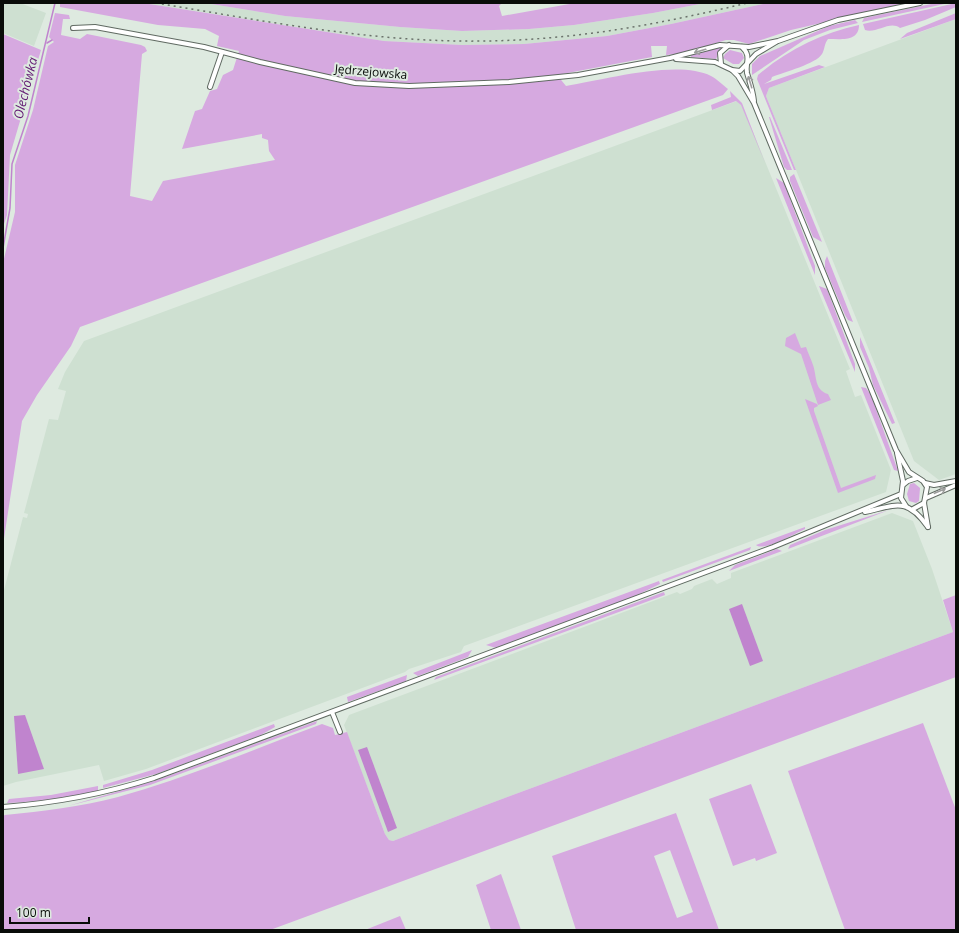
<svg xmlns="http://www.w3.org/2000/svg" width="959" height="933" font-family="'Open Sans',sans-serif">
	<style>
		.built { fill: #cee0d1 }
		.green { fill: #d6a9e0; fill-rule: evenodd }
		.water { fill: #c084ce }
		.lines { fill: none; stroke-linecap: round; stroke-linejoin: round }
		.stream { stroke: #c084ce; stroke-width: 1.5 }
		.street-casing { stroke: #606a62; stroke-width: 6 }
		.street { stroke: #fff; stroke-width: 4 }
		.rail { stroke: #6b726b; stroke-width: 1.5; stroke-dasharray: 2 4; stroke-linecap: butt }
		.oneway { stroke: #9d9e9d }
		.labels { text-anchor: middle; stroke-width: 4; stroke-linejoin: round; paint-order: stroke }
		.street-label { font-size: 12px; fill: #090c09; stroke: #deeae0 }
		.water-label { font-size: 13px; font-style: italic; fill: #621972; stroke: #deeae0 }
	</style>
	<rect width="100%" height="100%" fill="#deeae0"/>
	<g class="built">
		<polygon points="3,3 20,3 46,13 34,46 3,33"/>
		<polygon points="143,3 205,3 285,16 400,27 462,31 529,29 574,25 653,13 705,3 768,3 671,24 607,36 524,44 462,45 384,41"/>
		<polygon points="956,19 956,474 939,480 914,461 766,96 769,88"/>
		<polygon points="737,101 742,105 850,369 846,371 855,397 861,395 891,470 886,492 464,646 461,652 409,669 405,672 146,769 104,781 99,765 16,782 3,786 3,594 23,517 27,518 28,514 24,513 49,419 58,420 66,391 58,389 65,372 84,341"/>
		<polygon points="892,513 913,521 932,569 953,632 486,805 393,841 389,840 385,834 344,725 349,715 677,592 680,594 692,589 694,586 712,579 717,584 731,578 731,573"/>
	</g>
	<g class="green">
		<path d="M60,3H143L384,41L462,45L524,44L607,36L671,24L768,3H908L791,30L749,44L734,40H726L684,53L666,55L667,46H651L652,57L557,75L566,86C603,80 678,59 711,76C717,79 723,85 728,89L723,95L80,327L71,346L37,395L22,421L3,545V263L15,212V165L33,110L48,46L54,42L49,37L55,13L69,15L70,19H63L61,35L80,39L87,34L141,45L145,47L147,51L142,54L130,196L152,201L163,181L275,160L269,151L268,140L262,138V134L182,149L195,111L202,109L210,91L217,89L223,75L233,70L239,51L217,46L219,36L205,29L158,25L60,7Z"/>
		<polygon points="205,3 502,3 499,6 502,16 575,3 705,3 653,13 574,25 529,29 462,31 400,27 285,16"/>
		<polygon points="936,3 949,3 862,22 864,18"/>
		<path d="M956,3V7L925,20L900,28C890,20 876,34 865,30L863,24Z"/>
		<polygon points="956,13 956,19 900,39 907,33"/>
		<polygon points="855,20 858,23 830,30 804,40 752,75 752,64 760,56 829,26"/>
		<path d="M859,25C859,42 841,39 828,39C824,44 825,49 822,54C816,64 784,72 772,77L771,80L764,84L819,65L825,67L769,88L766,96L796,170H794L757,79L758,75C787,50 822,33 859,25Z"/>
		<polygon points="3,34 41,50 10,155 7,215 3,227"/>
		<polygon points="722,47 716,59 691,57 691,55"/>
		<polygon points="730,50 742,53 744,58 739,64 733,64 723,58 725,54"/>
		<polygon points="730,91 742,103 765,163 741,105 736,101 712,110 711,105 731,97"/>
		<polygon points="769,117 770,117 792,170 787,170 784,167"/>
		<polygon points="794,174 822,242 813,237 790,181 790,177"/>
		<polygon points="776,178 784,183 815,266 815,275"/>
		<polygon points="827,256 853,322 848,320 845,315 825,268 825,261"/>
		<polygon points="819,286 827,289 855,364 855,372"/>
		<path d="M795,333L801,348L806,347C808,353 811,359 813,365C817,376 814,390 828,394L831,400L818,405L801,354L785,346L786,338Z"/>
		<polygon points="860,337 895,423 892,424 873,385 869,368 860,347"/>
		<polygon points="861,387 866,388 871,395 898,471 894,470"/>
		<polygon points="805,399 817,404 818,406 814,408 814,411 841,488 876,475 875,479 838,493"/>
		<polygon points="914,483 920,488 919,501 916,503 909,501 907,494 910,484"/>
		<polygon points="889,510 788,549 790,545 825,530"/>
		<path d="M805,527V529C796,533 764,552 756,545Z"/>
		<polygon points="751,547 750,550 663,582 662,580"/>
		<polygon points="777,549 782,551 729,571 735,565"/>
		<polygon points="659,581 660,584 633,597 496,648 486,645"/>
		<polygon points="664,592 665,595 434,680 436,677"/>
		<path d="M956,595V677L270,930H3V816L5,815C43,811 80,807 118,797C187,778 254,749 322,724L333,728L335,735L347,732L385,834L389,840L393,841L486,805L953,632L943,600Z"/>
		<polygon points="472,650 468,657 418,676 413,673"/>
		<polygon points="407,675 406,681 348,702 347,697"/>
		<polygon points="317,721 316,724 150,785 68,806 157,780"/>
		<polygon points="923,723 956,810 956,930 845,930 788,771"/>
		<polygon points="274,724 275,727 259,736 156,774 103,788 103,785 152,770"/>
		<polygon points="751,784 777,853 756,861 755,858 733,866 709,799"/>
		<path d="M98,786V791C68,797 38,802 7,803L9,799L51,795Z"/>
		<path d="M676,813L719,930H576L552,856ZM670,850L693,912L677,918L654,856Z"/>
		<polygon points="501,874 521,930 491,930 476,885"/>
		<polygon points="400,916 406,930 365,930"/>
	</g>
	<g class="water">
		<polygon points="742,604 763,661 750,666 729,609"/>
		<polygon points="25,715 44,769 18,774 14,716"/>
		<polygon points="367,747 397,828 388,832 358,750"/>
	</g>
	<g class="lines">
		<g class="stream">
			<polyline points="47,43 52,40"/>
			<polyline points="3,248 10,208 12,164 28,116 55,3"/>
		</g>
		<g class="street-casing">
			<g id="street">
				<polyline points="73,28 95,27 204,47 260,62 355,83 409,86 509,82 578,75 670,58 720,45 749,47 778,41 838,20 920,3"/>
				<path d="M742,47C752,56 745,63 747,73C750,83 753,91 754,101"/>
				<polyline points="676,59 715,62 732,70 740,71 756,54 776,42"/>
				<polyline points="721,64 720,53 729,45"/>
				<polyline points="732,70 738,76 754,103 896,450 909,472 923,481 927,487 924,503 928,527"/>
				<polyline points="210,87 222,52"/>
				<polyline points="897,453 903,481 901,498 906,506"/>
				<polyline points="925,483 934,485 956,481"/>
				<polyline points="903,485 908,481 917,478"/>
				<polyline points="926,498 956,485"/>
				<polyline points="913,509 924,503"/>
				<path d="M865,512C897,505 907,497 928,527"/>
				<polyline points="332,712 340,732"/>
				<path d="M3,807C55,803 104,794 154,778L773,547L901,494"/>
			</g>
		</g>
		<use href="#street" class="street"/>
		<path class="rail" d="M156,3C264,21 375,43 485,41C575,40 661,24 747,3"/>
	</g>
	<defs><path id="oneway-shaft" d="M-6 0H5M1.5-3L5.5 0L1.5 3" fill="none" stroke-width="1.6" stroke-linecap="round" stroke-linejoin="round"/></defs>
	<g class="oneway">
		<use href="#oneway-shaft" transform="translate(700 51) rotate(164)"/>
		<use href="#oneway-shaft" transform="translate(750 82) rotate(-107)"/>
		<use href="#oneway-shaft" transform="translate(940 491) rotate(-23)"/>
	</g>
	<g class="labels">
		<g class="street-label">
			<text transform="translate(371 72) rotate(5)" y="4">Jędrzejowska</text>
		</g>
		<g class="water-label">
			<text transform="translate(25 88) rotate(-76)" y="5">Olechówka</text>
		</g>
	</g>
	<rect width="959" height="933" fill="none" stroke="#090c09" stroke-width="8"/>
	<path d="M10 917v6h79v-6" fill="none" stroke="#090c09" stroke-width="2"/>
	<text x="16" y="917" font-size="12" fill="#090c09" stroke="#deeae0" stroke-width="3" paint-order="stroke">100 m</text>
</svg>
